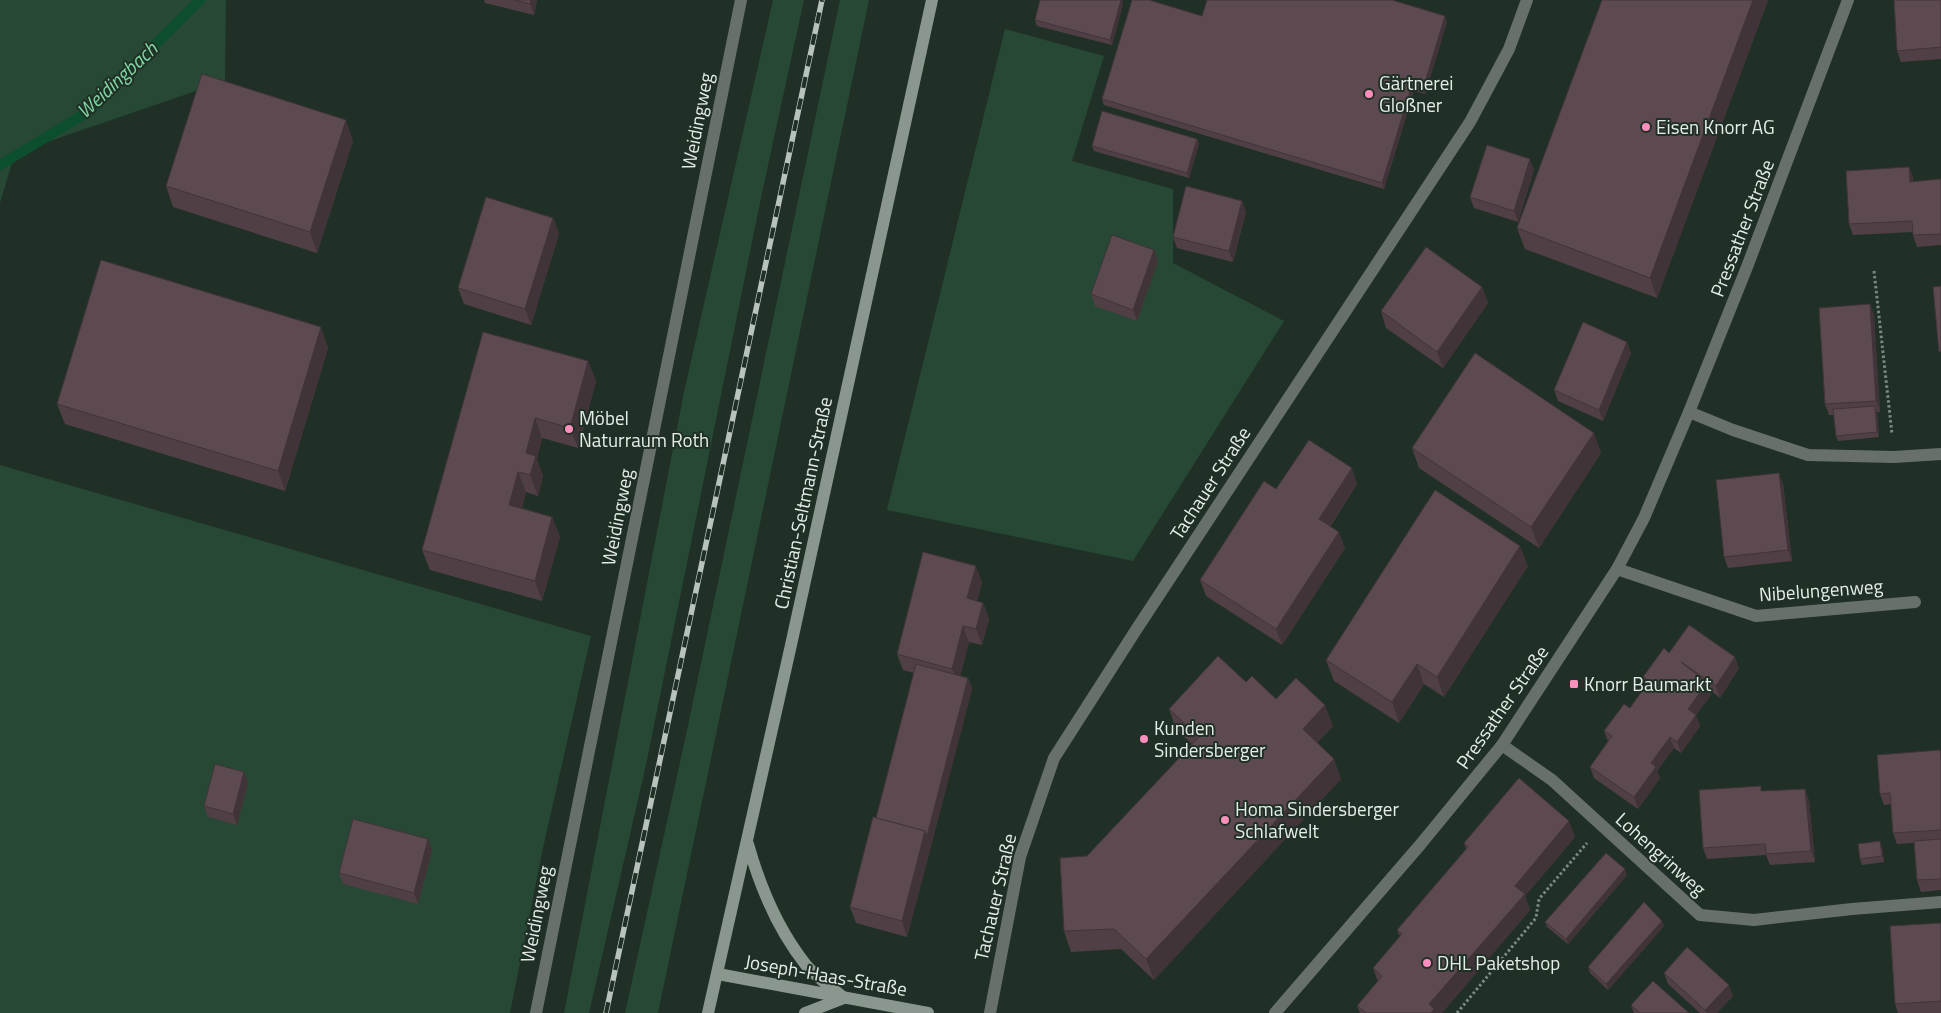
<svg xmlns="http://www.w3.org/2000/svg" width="1941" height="1013" font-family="'Titillium Web',sans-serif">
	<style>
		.green { fill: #264834 }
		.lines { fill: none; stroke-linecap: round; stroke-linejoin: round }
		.stream { stroke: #0c4f2e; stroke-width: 10 }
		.path { stroke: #7d8a82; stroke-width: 3; stroke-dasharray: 2.5 2.5; stroke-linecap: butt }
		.street { stroke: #68706b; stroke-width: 12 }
		.secondary { stroke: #8a978e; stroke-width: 12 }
		.rail-casing { stroke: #b7c3bb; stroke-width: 5.5 }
		.rail { stroke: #203026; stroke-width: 4; stroke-dasharray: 11; stroke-linecap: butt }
		.wall { fill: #504046 }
		.shaded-wall { fill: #413439 }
		.building { fill: #5d4a51; stroke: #413439 }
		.poi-dot { fill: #fe8ebc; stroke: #203026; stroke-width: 2 }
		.labels { text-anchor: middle; stroke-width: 4; stroke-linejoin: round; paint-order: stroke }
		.poi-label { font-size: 19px; fill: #e4eee7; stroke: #203026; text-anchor: start }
		.street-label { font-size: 19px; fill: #e4eee7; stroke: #203026 }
		.water-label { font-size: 20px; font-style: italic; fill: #80d8a3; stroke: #203026 }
	</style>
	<rect width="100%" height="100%" fill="#203026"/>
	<g class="green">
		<polygon points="0,0 226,0 225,81 15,153 0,203"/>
		<polygon points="773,0 804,0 762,193 646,765 589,1013 564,1013 684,392"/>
		<polygon points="840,0 869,0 658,1013 625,1013 686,735"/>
		<polygon points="1005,29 1104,56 1072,161 1173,189 1173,263 1284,321 1133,561 887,510"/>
		<polygon points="0,465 591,636 543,848 510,1013 0,1013"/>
	</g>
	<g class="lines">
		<polyline class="stream" points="0,165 86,113 200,0"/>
		<g class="path">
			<polyline points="1874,271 1892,434"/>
			<polyline points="1457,1013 1536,918 1539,899 1587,843"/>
		</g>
		<g class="street">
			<polyline points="1689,412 1733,430 1808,455 1894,457 1941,454"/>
			<polyline points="1617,569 1756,616 1915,602"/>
			<polyline points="1502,745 1552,780 1700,915 1754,920 1852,909 1941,902"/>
			<polyline points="536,1013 741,0"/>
			<polyline points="990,1013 1020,857 1054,758 1136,630 1470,122 1509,49 1527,0"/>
			<polyline points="1275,1013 1420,845 1502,745 1617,569 1644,518 1689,412 1747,267 1848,0"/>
		</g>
		<g class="secondary">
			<path d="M748,844C760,887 778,930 806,965C816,977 831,987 844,998"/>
			<polyline points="718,974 928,1013"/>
			<polyline points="708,1013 791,645 932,0"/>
			<polyline points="805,1013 844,998"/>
		</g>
		<g class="rail-casing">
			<polyline id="rail" points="606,1013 822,0"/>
		</g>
		<use href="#rail" class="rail"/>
	</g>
	<g class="wall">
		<polygon points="484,0 537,0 534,15 485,3"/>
		<polygon points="1602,0 1768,0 1657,298 1525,249 1517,228"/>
		<polygon points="1941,0 1941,59 1901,62 1897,51"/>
		<polygon points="1123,4 1112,45 1037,26 1035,20"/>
		<polygon points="1202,16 1447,22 1425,94 1414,91 1384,189 1104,105 1102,99"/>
		<polygon points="1197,139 1199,144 1189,178 1094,151 1092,146"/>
		<polygon points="353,141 317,253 173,207 166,186"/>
		<polygon points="1909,167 1913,178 1913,181 1941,179 1941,245 1917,247 1913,235 1913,232 1853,235 1849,224"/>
		<polygon points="1534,170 1518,222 1474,208 1470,197"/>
		<polygon points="1246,212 1233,262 1177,248 1173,237"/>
		<polygon points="553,218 559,234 531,325 464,304 458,288"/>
		<polygon points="1154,250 1158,261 1137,321 1095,306 1091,294"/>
		<polygon points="1482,287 1488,303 1443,368 1386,328 1381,311"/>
		<polygon points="1870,304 1874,315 1880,412 1877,412 1879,437 1838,441 1836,436 1834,415 1829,415 1825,404"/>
		<polygon points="483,332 588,361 596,381 578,448 542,438 537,459 543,476 538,496 526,492 522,508 552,517 560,537 542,601 430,570 422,550"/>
		<polygon points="328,348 285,491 65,424 57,404"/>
		<polygon points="1631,353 1603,421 1558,401 1554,390"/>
		<polygon points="1412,448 1601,453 1539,548 1419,468"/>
		<polygon points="1357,484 1330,527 1345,548 1282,645 1206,596 1200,580 1276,489"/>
		<polygon points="1783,484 1792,561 1728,568 1724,557"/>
		<polygon points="1528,566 1444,697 1424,684 1399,723 1334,681 1326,660"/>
		<polygon points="982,582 977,601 983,603 989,619 982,645 969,642 960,676 968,678 972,689 907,937 856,923 850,907 876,818 914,673 903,670 897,654"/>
		<polygon points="1669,653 1739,668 1720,698 1710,690 1711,695 1696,715 1700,726 1681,753 1674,748 1657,771 1660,778 1638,809 1594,778 1590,767 1608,741 1604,731 1630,708 1646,686 1643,677"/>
		<polygon points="1246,682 1276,699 1333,726 1317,743 1341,779 1154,980 1121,949 1071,952 1064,931 1087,856 1192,744 1176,729 1169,709"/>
		<polygon points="1941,752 1941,890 1921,892 1917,880 1914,843 1897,844 1893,833 1891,804 1884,805 1880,794"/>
		<polygon points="248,783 237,825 208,817 204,806"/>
		<polygon points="1763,791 1809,800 1815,862 1770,865 1766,855 1707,859 1703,848"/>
		<polygon points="1575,837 1525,896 1530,910 1442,1013 1360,1013 1357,1006 1378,982 1373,968 1400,936 1397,930 1466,849 1464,843"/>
		<polygon points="428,839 432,850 418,904 343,884 339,873"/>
		<polygon points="1882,847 1884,862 1862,865 1860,859"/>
		<polygon points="1627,875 1568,944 1547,927 1545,922"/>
		<polygon points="1941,923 1941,1013 1898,1013 1895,1004"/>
		<polygon points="1664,926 1608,990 1590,973 1588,967"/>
		<polygon points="1664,973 1733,996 1717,1013 1700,1013 1668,984"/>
		<polygon points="1631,1005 1689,1013 1634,1013"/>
	</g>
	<g class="shaded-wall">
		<polygon points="531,0 537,0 534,15 530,4"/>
		<polygon points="1121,0 1122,0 1123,4 1112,45 1110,40"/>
		<polygon points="1753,0 1768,0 1657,298 1650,278"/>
		<polygon points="1445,16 1447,22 1425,94 1423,89"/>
		<polygon points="1412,85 1414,91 1384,189 1382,183"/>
		<polygon points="346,120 353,141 317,253 310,232"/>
		<polygon points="1197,139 1199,144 1189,178 1187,173"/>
		<polygon points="1530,159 1534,170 1518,222 1514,211"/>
		<polygon points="1909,167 1913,178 1914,193 1910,182"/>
		<polygon points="1242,201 1246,212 1233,262 1229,251"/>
		<polygon points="553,218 559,234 531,325 525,309"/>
		<polygon points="1154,250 1158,261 1137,321 1133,310"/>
		<polygon points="1482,287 1488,303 1443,368 1437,352"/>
		<polygon points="1870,304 1874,315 1880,412 1876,401"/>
		<polygon points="321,327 328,348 285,491 278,471"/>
		<polygon points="1627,342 1631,353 1603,421 1599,410"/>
		<polygon points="588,361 596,381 578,448 570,428"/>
		<polygon points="1875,406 1877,412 1879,437 1877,432"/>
		<polygon points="535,418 542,438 537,459 543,476 538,496 530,475 526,453"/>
		<polygon points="1594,433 1601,453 1539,548 1531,527"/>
		<polygon points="1352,468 1357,484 1324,535 1319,519"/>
		<polygon points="518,472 526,492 517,525 509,505"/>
		<polygon points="1779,473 1783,484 1792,561 1788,550"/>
		<polygon points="552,517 560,537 542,601 535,581"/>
		<polygon points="1339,532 1345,548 1282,645 1276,629"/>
		<polygon points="1520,546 1528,566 1444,697 1437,677"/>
		<polygon points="976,566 982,582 973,615 967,598"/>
		<polygon points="983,603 989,619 982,645 976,629"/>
		<polygon points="963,626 969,642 958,685 952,669"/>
		<polygon points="1735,657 1739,668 1720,698 1716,686"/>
		<polygon points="1417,664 1424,684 1399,723 1392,702"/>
		<polygon points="968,678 972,689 931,847 927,836"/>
		<polygon points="1707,683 1711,695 1692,720 1688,709"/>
		<polygon points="1325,705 1333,726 1310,750 1303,729"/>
		<polygon points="1696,715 1700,726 1681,753 1677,742"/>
		<polygon points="1670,737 1674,748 1657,771 1660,778 1638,809 1634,797 1651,763"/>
		<polygon points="1334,759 1341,779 1154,980 1146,959"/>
		<polygon points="244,772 248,783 237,825 233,814"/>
		<polygon points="1805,789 1809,800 1815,862 1811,851"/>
		<polygon points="1569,821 1575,837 1525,896 1530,910 1442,1013 1431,1013 1429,1004 1515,886"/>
		<polygon points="925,831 931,847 907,937 902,921"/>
		<polygon points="428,839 432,850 418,904 414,893"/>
		<polygon points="1880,841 1882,847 1884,862 1882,856"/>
		<polygon points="1625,869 1627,875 1568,944 1566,939"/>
		<polygon points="1662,921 1664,926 1608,990 1606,984"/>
		<polygon points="1729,985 1733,996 1717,1013 1706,1013 1705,1010"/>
	</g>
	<g class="building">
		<polygon points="514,0 531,0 530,4"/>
		<polygon points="1040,0 1121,0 1110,40 1035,20"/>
		<polygon points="1132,0 1149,0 1202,16 1207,0 1392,0 1445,16 1423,89 1412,85 1382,183 1102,99"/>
		<polygon points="1602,0 1753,0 1650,278 1517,228"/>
		<polygon points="1894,0 1941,0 1941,47 1897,51"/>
		<polygon points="202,74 346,120 310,232 166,186"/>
		<polygon points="1102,111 1197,139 1187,173 1092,146"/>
		<polygon points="1487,145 1530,159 1514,211 1470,197"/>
		<polygon points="1909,167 1910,182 1941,179 1941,234 1913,235 1912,221 1849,224 1846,171"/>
		<polygon points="1186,186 1242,201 1229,251 1173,237"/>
		<polygon points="486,197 553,218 525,309 458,288"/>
		<polygon points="1112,235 1154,250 1133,310 1091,294"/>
		<polygon points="1426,247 1482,287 1437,352 1381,311"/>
		<polygon points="101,260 321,327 278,471 57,404"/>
		<polygon points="1941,286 1941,351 1939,352 1933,287"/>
		<polygon points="1870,304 1876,401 1825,404 1819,308"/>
		<polygon points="1583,322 1627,342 1599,410 1554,390"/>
		<polygon points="483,332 588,361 570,428 535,418 526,453 536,456 530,475 518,472 509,505 552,517 535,581 422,550"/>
		<polygon points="1475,353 1594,433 1531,527 1412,448"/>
		<polygon points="1875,406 1877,432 1836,436 1833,409"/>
		<polygon points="1309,440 1352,468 1319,519 1339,532 1276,629 1200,580 1264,481 1276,489"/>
		<polygon points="1779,473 1788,550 1724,557 1716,480"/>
		<polygon points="1435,490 1520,546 1437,677 1417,664 1392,702 1326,660"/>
		<polygon points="923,552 976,566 967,598 983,603 976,629 963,626 952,669 897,654"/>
		<polygon points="1689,625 1735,657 1716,686 1681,662 1707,683 1688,709 1696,715 1677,742 1670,737 1651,763 1656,767 1634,797 1590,767 1612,736 1604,731 1624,704 1630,708 1649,681 1643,677 1664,648 1669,653"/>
		<polygon points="1218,656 1246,682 1252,676 1276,699 1296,678 1325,705 1303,729 1334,759 1146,959 1114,929 1064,931 1060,858 1087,856 1199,737 1169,709"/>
		<polygon points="916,664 968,678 927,836 925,831 876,818"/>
		<polygon points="1940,750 1941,761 1941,830 1893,833 1890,793 1880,794 1877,755"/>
		<polygon points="215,764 244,772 233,814 204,806"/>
		<polygon points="1519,778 1569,821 1515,886 1525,894 1429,1004 1434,1009 1431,1013 1366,1013 1357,1006 1382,976 1373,968 1402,934 1397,930 1468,847 1464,843"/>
		<polygon points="1761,786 1761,791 1805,789 1811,851 1766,854 1765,844 1703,848 1699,790"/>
		<polygon points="873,817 925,831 902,921 850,907"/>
		<polygon points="353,819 428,839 414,893 339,873"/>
		<polygon points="1941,839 1941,879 1917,880 1914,841"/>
		<polygon points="1880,841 1882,856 1860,859 1858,844"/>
		<polygon points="1606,853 1625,869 1566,939 1545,922"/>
		<polygon points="1644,902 1662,921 1606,984 1588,967"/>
		<polygon points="1941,923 1941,1001 1895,1004 1890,926"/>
		<polygon points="1687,947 1729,985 1705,1010 1664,973"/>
		<polygon points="1653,981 1689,1013 1640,1013 1631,1005"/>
	</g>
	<g class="poi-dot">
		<circle cx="1369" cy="94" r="5"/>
		<circle cx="1646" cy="127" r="5"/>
		<circle cx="569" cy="429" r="5"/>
		<rect x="1569" y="679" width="10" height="10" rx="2.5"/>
		<circle cx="1144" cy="739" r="5"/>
		<circle cx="1225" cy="820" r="5"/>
		<circle cx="1427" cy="963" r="5"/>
	</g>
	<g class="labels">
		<g class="poi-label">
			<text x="1379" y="90">Gärtnerei<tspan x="1379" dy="22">Gloßner</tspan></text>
			<text x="1656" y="134">Eisen Knorr AG</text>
			<text x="579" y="425">Möbel<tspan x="579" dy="22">Naturraum Roth</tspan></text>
			<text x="1584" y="691">Knorr Baumarkt</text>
			<text x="1154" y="735">Kunden<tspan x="1154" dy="22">Sindersberger</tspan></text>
			<text x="1235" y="816">Homa Sindersberger<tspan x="1235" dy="22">Schlafwelt</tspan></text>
			<text x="1437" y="970">DHL Paketshop</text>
		</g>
		<g class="street-label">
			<text transform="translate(697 121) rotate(-79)" y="7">Weidingweg</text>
			<text transform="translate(1742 228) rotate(-69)" y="7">Pressather Straße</text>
			<text transform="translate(1210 483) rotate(-57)" y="7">Tachauer Straße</text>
			<text transform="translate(803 503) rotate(-78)" y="7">Christian-Seltmann-Straße</text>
			<text transform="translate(617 517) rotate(-79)" y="7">Weidingweg</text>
			<text transform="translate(1821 590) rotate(-4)" y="7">Nibelungenweg</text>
			<text transform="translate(1502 707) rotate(-55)" y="7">Pressather Straße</text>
			<text transform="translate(1661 854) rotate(42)" y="7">Lohengrinweg</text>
			<text transform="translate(995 897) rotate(-77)" y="7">Tachauer Straße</text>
			<text transform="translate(536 914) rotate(-79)" y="7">Weidingweg</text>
			<text transform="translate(826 975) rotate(10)" y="7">Joseph-Haas-Straße</text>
		</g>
		<g class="water-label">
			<text transform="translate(117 80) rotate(-43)" y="7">Weidingbach</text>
		</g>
	</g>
</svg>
